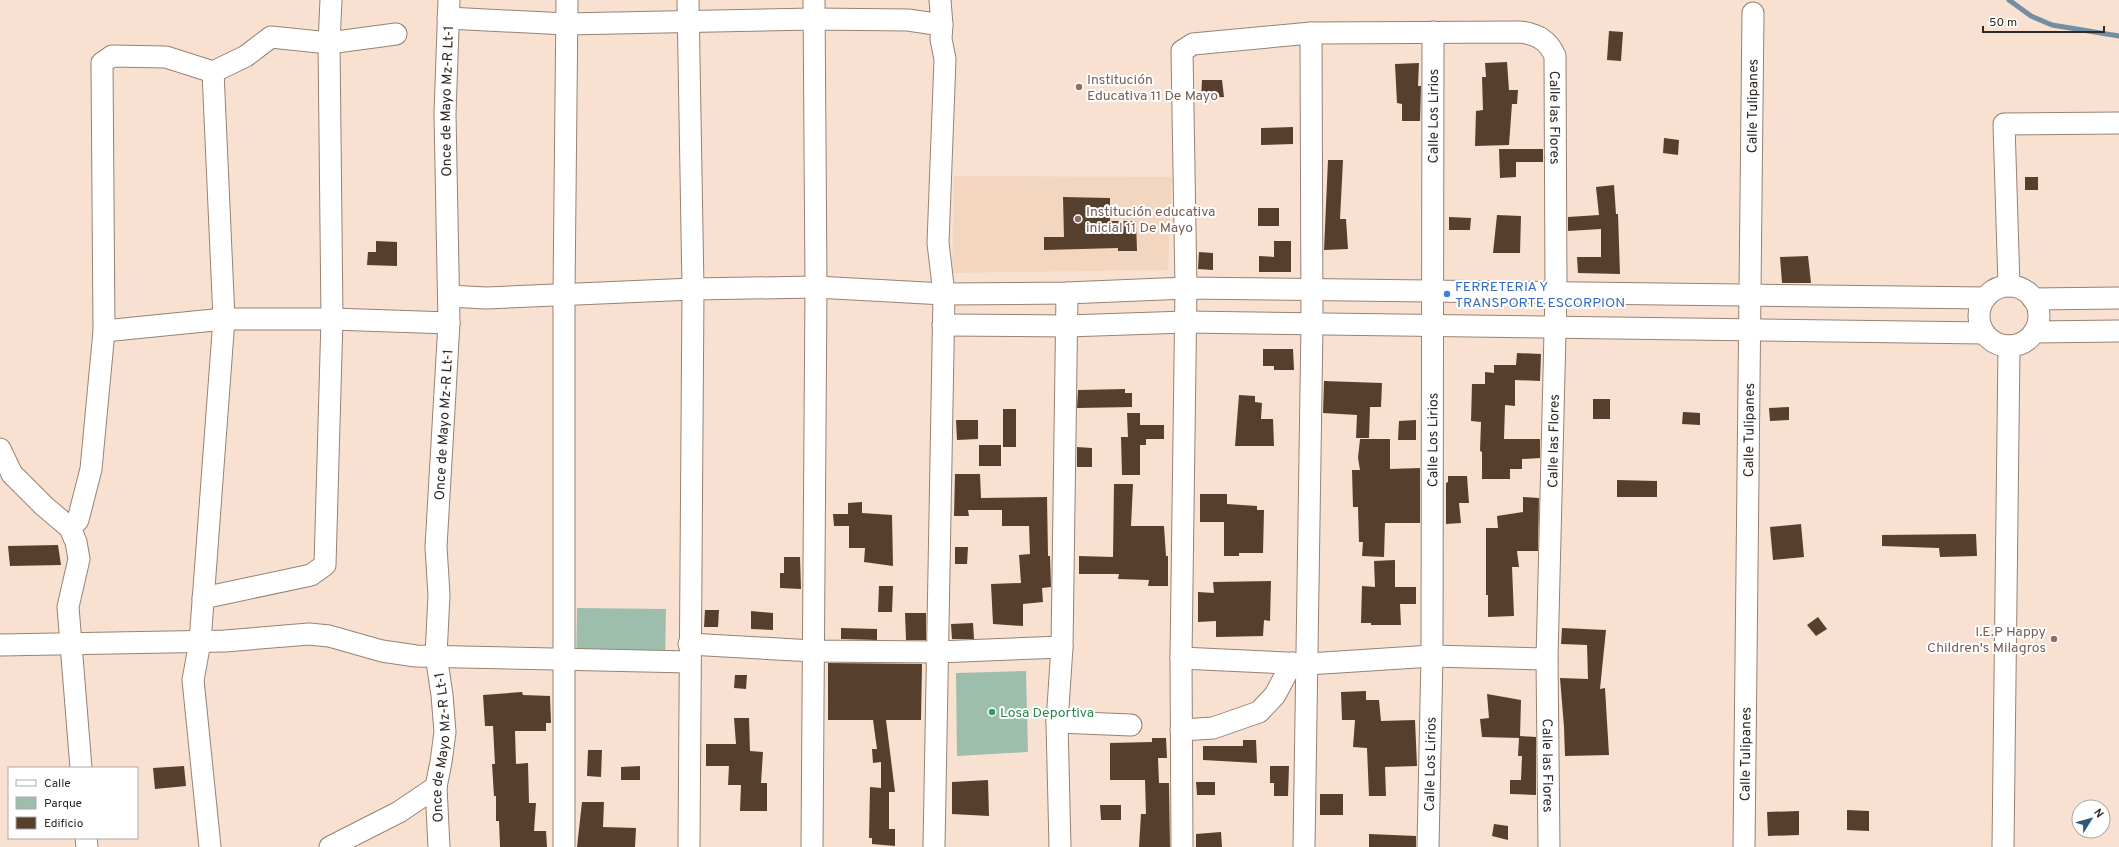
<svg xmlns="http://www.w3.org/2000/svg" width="2119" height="847" font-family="Overpass,sans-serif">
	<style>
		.built { fill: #f3d6c0 }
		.green { fill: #9ebead }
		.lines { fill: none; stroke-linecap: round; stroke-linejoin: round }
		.stream { stroke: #738da2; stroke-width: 5 }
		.building { fill: #573f2d }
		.minor-casing { stroke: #978273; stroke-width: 23 }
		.minor { stroke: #fff; stroke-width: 21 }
		.education-dot { fill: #8d6e63; stroke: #fff; stroke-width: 1.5 }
		.shop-dot { fill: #3f7fe0; stroke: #fff; stroke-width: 1.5 }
		.leisure-dot { fill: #2e9e5b; stroke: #fff; stroke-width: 1.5 }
		.labels { text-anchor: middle; stroke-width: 4; stroke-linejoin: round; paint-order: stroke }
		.education-label { font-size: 14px; fill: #785e54; stroke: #fff; text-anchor: start }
		.street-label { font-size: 14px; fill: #312923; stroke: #fff }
		.shop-label { font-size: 14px; fill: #366cbe; stroke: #fff; text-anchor: start }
		.leisure-label { font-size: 14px; fill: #27864d; stroke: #fff; text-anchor: start }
	</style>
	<rect width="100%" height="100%" fill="#f8e1d1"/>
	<polygon class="built" points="954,176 1172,177 1168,270 952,273"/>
	<g class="green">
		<polygon points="577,608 666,609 665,661 576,669"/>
		<polygon points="1026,671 1028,752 957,756 956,673"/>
	</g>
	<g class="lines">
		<polyline class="stream" points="2009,0 2031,16 2052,25 2119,36"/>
	</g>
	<g class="building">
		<polygon points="1609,31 1623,32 1621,61 1607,60"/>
		<polygon points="1507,62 1509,90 1518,90 1517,104 1512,104 1509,145 1475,146 1476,111 1483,110 1482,77 1486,77 1485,63"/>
		<polygon points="1419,63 1418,86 1421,86 1420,121 1402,121 1402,104 1397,103 1395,64"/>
		<polygon points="1202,80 1222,80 1224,97 1201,98"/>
		<polygon points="1293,127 1293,144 1261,145 1261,128"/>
		<polygon points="1664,138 1679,140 1678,155 1663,153"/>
		<polygon points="1499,149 1543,149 1543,162 1516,162 1516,177 1500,178"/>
		<polygon points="1328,160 1343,160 1340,219 1346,219 1348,249 1324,250"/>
		<rect x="2025" y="177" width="13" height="13"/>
		<polygon points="1614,185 1616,214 1618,214 1620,274 1578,273 1577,257 1601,257 1601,229 1568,231 1568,217 1599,215 1596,187"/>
		<polygon points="1063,197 1110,198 1110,221 1136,221 1137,251 1118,251 1118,248 1044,250 1044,237 1064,237"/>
		<rect x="1258" y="208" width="21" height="18"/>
		<polygon points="1497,215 1521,216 1520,253 1493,253"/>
		<polygon points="1449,217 1471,218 1470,230 1449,230"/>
		<polygon points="376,241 397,242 397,266 367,265 368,252 376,252"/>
		<polygon points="1274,241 1291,241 1291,272 1259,272 1259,256 1274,257"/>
		<polygon points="1199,252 1213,253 1213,270 1198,269"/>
		<polygon points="1808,256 1811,283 1782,283 1780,257"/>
		<polygon points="1263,349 1293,349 1294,370 1274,370 1274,366 1263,366"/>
		<polygon points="1517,353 1541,354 1540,381 1515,380 1515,406 1505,405 1504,439 1540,439 1540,458 1522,459 1522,469 1510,469 1510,479 1482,479 1482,452 1480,451 1481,422 1471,421 1472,384 1485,384 1485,372 1494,373 1494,365 1516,365"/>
		<polygon points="1324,381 1382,383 1381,407 1370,407 1369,438 1356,438 1357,415 1323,413"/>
		<polygon points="1125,389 1125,393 1132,393 1132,407 1077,408 1078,390"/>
		<polygon points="1239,395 1255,396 1255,402 1262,403 1261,419 1273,419 1274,446 1235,446"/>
		<rect x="1593" y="399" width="17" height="20"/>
		<polygon points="1789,407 1789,420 1770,421 1769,408"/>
		<rect x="1003" y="409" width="13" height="38"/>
		<polygon points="1683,412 1700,413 1700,425 1682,424"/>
		<polygon points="1127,413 1140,413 1140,425 1164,425 1164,439 1146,439 1146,445 1140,445 1140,475 1122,475 1121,437 1128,437"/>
		<polygon points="956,420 978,420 978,439 957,440"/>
		<polygon points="1416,420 1416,440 1398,440 1399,421"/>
		<polygon points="1360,439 1390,439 1390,469 1420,468 1420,523 1385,523 1384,557 1362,556 1363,542 1359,542 1358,507 1353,507 1352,470 1360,470 1358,458"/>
		<rect x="979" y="445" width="22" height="21"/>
		<polygon points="1077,447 1092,448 1092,467 1077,467"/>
		<polygon points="955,474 980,474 981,498 1047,497 1048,556 1050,556 1051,587 1042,588 1043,602 1023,604 1023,626 993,624 991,584 1021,583 1019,555 1030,554 1029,526 1002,526 1002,510 968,510 969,516 954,516"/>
		<polygon points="1448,476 1467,476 1469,503 1459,503 1461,523 1446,524 1446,483 1448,482"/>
		<polygon points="1617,480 1657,481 1657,497 1617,497"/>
		<polygon points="1114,484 1133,484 1131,526 1164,526 1166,556 1168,556 1168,586 1148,586 1149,580 1118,579 1119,574 1079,574 1079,556 1113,557"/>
		<polygon points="1200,494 1227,494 1227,504 1257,506 1257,510 1264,510 1263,553 1239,553 1239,556 1224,556 1224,522 1200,522"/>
		<polygon points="1523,497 1539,498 1538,551 1517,551 1519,567 1512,567 1514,616 1488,617 1488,595 1486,595 1486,528 1498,528 1497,516 1523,512"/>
		<polygon points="862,502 862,513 892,515 893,566 864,562 865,548 849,548 849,526 834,526 833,514 848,514 848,503"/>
		<polygon points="1801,524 1804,557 1773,560 1770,527"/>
		<polygon points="1976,534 1977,556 1940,557 1939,548 1882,546 1882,535"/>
		<polygon points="58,545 61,565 10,566 8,546"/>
		<polygon points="955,547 968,547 967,564 955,564"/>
		<polygon points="784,557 800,557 801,589 780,588 780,573 784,573"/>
		<polygon points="1395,560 1395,587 1416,587 1416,604 1400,604 1401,625 1371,625 1371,623 1361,623 1362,586 1375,587 1374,561"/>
		<polygon points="1271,581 1270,621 1264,620 1263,636 1216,637 1216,621 1198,622 1198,592 1214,593 1213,582"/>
		<polygon points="879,586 893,586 892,612 878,612"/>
		<polygon points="705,610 719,610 718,627 704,627"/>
		<polygon points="751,611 773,613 773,630 751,629"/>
		<polygon points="905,613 926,613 926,640 906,640"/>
		<polygon points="1818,617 1827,629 1816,636 1807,625"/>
		<polygon points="973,623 974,639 952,639 951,624"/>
		<polygon points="841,628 877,629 877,640 841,639"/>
		<polygon points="1562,628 1606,630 1600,689 1605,688 1609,755 1565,756 1564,727 1560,678 1588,679 1587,645 1561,644"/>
		<polygon points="828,663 922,664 921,720 886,720 895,792 889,792 889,829 895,829 895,846 872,844 872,838 869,838 870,787 881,788 881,762 873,763 872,749 877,749 873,720 828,720"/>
		<polygon points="735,675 747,675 746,689 734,688"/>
		<polygon points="1366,691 1366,700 1379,700 1381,721 1415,720 1417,766 1385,767 1386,796 1369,796 1367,748 1353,747 1355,720 1342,720 1341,692"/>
		<polygon points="522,692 523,695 550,696 551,723 546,723 546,731 515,731 516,764 528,763 529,803 536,803 534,831 546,831 547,847 500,847 499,821 496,821 496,796 494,796 492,764 495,764 493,726 485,726 483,695"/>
		<polygon points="1487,694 1521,700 1520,736 1536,737 1536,795 1510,794 1510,780 1521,780 1522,756 1518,756 1519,738 1482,737 1480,719 1489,718"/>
		<polygon points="734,718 749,718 750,751 763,752 761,783 767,783 767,811 740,811 741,785 728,785 729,766 706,766 706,744 736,744"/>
		<polygon points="1152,738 1166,738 1167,758 1158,758 1159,783 1169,783 1170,847 1139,847 1141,814 1146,814 1145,780 1110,780 1110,743 1152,742"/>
		<polygon points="1243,740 1256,740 1257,763 1203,760 1203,746 1243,746"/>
		<polygon points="588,750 602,750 601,777 587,776"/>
		<polygon points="184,766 186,786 155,789 153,768"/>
		<polygon points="640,766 640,780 621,780 621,767"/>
		<polygon points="1270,766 1289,766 1288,796 1274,796 1274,783 1270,783"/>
		<polygon points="988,780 989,816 952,814 952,782"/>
		<polygon points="1196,782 1215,782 1215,795 1197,795"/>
		<rect x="1320" y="794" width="23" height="21"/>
		<polygon points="582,802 604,802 603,827 636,828 635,847 577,847"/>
		<polygon points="1100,805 1121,805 1121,820 1101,820"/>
		<polygon points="1847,810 1869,811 1869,831 1847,830"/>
		<polygon points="1799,811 1799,835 1768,836 1767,812"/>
		<polygon points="1494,824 1508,826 1508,840 1492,836"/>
		<polygon points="1221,832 1222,847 1196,847 1196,834"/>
		<polygon points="1369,834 1416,836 1416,847 1369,847"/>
	</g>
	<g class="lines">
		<g class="minor-casing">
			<g id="minor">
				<polyline points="688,0 693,289 689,847"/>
				<polyline points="940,0 942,25"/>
				<polyline points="448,18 566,24 814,19 908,20 942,25 941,39 945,59 938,243 944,294 934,847"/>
				<polyline points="2009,286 2004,124 2119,123"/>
				<circle cx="2009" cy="316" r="30"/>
				<polyline points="449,296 486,298 693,289 816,287 944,294 1067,293 1186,288 1985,298"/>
				<polyline points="2033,299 2119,298"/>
				<polyline points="943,325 1067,326 1186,322 1984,333"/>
				<polyline points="104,331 224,319 332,319 449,323"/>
				<polyline points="2034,332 2119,331"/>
				<polyline points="0,449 12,474 44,506 70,528 76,542 79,559 68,607 81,768"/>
				<polyline points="70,528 78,520 91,469 104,331 102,63 112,56 166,57 213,72 246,56 271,37 329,43 396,34"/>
				<polyline points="203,598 311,575 325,565 332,319 329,43 331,0"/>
				<polyline points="689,644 813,651 937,652 1062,647"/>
				<polyline points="0,645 225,641 309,634 329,636 382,651 416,656 689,662"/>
				<polyline points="1181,658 1308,664 1432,656 1547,659"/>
				<polyline points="1057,722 1131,725"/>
				<polyline points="1181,730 1213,728 1259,712 1275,695 1292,663"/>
				<polyline points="86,838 87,847"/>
				<polyline points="210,847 193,680 200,642 224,319 213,72"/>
				<polyline points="330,847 399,812 436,787"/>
				<path id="s1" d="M439,847L436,787L441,762L445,732L442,695L436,655L439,595L436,547L449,323L445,114L449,0"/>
				<polyline points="564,847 564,294 567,0"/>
				<polyline points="812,847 816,287 814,0"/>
				<polyline points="1060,847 1057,722 1062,647 1067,293"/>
				<path id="s2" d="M1182,847L1181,658L1186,288L1182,51L1193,44L1311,33L1521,32C1538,35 1548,40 1555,56L1556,292L1547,659L1549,847"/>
				<polyline points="1304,847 1312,325 1311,33"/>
				<path id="s3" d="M1428,847L1432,656L1433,32"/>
				<path id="s4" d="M1744,847L1753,13"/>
				<polyline points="2003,847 2009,346"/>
			</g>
		</g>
		<use href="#minor" class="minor"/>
	</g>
	<g class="education-dot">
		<circle cx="1079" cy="87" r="4"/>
		<circle cx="1078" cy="219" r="4"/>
		<circle cx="2054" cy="639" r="4"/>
	</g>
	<circle class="shop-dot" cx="1447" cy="294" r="4"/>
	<circle class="leisure-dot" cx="992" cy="712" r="4"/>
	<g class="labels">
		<g class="education-label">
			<text x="1087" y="84">Institución<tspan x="1087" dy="16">Educativa 11 De Mayo</tspan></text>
			<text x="1086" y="216">Institución educativa<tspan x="1086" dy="16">inicial 11 De Mayo</tspan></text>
			<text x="2046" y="636" text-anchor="end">I.E.P Happy<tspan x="2046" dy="16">Children's Milagros</tspan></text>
		</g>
		<g class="street-label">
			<text dy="5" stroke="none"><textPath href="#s1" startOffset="748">Once de Mayo Mz-R Lt-1</textPath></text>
			<text dy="5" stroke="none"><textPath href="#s4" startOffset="741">Calle Tulipanes</textPath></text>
			<text dy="5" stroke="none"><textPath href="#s3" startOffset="731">Calle Los Lirios</textPath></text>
			<text dy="5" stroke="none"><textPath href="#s2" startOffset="1243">Calle las Flores</textPath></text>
			<text dy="5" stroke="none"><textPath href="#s1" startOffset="424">Once de Mayo Mz-R Lt-1</textPath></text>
			<text dy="5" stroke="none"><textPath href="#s4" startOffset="417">Calle Tulipanes</textPath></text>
			<text dy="5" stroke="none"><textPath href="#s3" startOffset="407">Calle Los Lirios</textPath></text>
			<text transform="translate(1553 441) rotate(-89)" y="5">Calle las Flores</text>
			<text dy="5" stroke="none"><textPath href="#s1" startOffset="100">Once de Mayo Mz-R Lt-1</textPath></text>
			<text dy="5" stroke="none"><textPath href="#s4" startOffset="93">Calle Tulipanes</textPath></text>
			<text dy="5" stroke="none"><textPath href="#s3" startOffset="83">Calle Los Lirios</textPath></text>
			<text dy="5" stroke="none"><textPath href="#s2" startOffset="1891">Calle las Flores</textPath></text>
		</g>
		<g class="shop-label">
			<text x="1455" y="291">FERRETERIA Y<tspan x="1455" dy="16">TRANSPORTE ESCORPION</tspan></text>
		</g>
		<g class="leisure-label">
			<text x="1000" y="717">Losa Deportiva</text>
		</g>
	</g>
	<rect x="8" y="767" width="130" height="72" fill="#ffffff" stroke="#ada9a7"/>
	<rect x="16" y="780" width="20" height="6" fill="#ffffff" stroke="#ada9a7"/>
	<text x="44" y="787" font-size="12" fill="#312923">Calle</text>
	<rect x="16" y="797" width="20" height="12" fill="#9ebead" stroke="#ada9a7"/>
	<text x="44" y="807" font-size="12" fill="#312923">Parque</text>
	<rect x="16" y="817" width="20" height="12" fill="#573f2d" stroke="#ada9a7"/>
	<text x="44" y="827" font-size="12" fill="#312923">Edificio</text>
	<g transform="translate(2091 819) rotate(53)"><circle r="19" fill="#ffffff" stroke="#ada9a7"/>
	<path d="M0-3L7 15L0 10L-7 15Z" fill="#2d5a7a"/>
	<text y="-6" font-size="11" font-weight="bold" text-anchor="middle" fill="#312923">N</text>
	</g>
	<path d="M1983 26v6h121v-6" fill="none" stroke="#312923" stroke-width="2"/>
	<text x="1989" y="26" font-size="12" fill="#312923" stroke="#ffffff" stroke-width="3" paint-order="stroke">50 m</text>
</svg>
